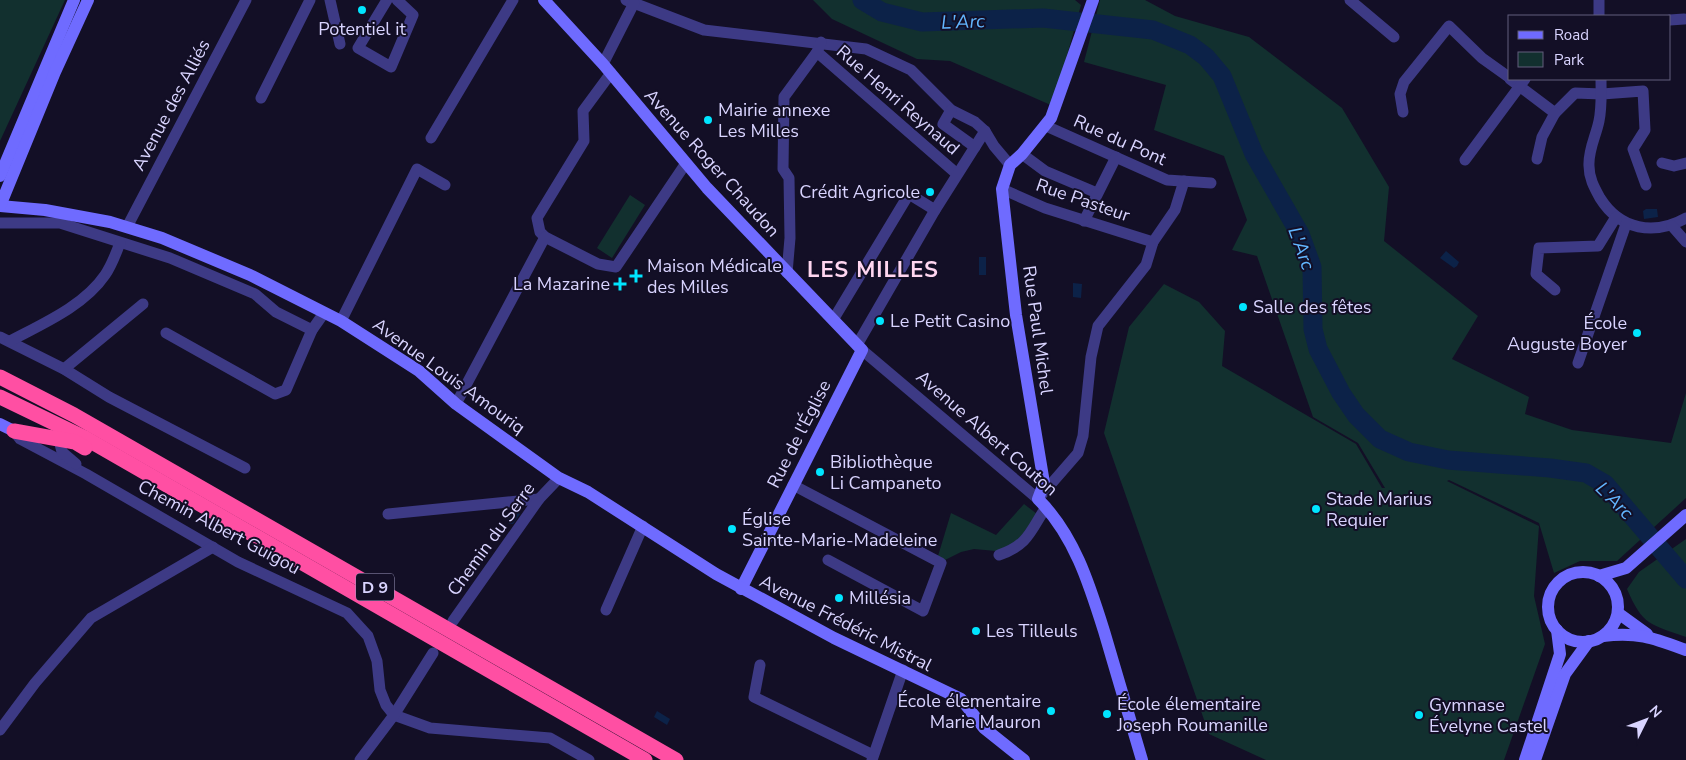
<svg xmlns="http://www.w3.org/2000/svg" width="1686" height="760" font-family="'Nunito Sans',sans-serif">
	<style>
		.green { fill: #12302f }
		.water { fill: #0c2248 }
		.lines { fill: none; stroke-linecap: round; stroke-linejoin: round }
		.river { stroke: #0c2248; stroke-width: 19 }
		.street { stroke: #3d3a85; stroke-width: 11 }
		.secondary { stroke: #6f6bff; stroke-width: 12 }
		.highway { stroke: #ff4fa3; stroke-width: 15 }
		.poi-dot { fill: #00e5ff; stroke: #130f26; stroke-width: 2 }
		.labels { text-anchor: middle; stroke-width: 4; stroke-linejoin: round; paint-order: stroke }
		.shield { fill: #130f26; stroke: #9e99be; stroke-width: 1 }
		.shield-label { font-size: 16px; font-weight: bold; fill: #d9d4ff }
		.poi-label { font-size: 18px; fill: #d9d4ff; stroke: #130f26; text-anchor: start }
		.street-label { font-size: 18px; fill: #d9d4ff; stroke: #130f26 }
		.water-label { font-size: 19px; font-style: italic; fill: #62b6ff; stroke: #130f26 }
		.district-label { font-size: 22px; font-weight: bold; letter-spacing: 1px; fill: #ffd6f0; stroke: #130f26 }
	</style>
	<rect width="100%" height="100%" fill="#130f26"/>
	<g class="green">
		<polygon points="0,0 65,0 0,141"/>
		<polygon points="813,0 1075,0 1081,5 1053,106 950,61 917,59 832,19"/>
		<polygon points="1100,0 1145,0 1175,16 1249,37 1342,108 1389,187 1384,241 1478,316 1452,359 1529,397 1525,414 1572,430 1671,443 1686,393 1686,498 1617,561 1580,561 1554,573 1539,523 1449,480 1447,481 1539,526 1534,596 1545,644 1504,760 1266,760 1209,734 1104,433 1129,327 1164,284 1199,302 1225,331 1222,366 1356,444 1382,488 1385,488 1358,443 1313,417 1257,256 1232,250 1247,220 1224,156 1154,130 1166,85 1084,62"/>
		<polygon points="630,195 645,205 612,258 597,248"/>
		<polygon points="1024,504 1037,514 1014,546 996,551 974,549 961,552 945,560 938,556 951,513 996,535"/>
		<path d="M1686,539V637C1650,624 1643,626 1627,589L1639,572Z"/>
	</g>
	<g class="water">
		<polygon points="1646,209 1657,209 1658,217 1644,219 1643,211"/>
		<polygon points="1446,251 1459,262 1457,266 1454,268 1440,258"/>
		<rect x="979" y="257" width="7" height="18"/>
		<polygon points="1073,283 1082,284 1081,298 1073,297"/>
		<polygon points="515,510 520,514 513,524 509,524 507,520"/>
		<polygon points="657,711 670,719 667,725 654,717"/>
	</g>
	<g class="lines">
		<polyline class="river" points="862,0 882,12 922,22 1043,18 1153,30 1190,45 1206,57 1222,76 1254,154 1300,234 1312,267 1313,329 1318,349 1341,393 1356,415 1380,439 1409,452 1448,460 1550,468 1586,473 1605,484 1686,579"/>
		<g class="street">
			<polyline points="330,0 340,44"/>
			<polyline points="387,0 358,48 391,67 413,15 397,0"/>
			<polyline points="626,0 704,30 866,49 911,70 951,110 975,122 985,131 994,146 1010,165"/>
			<polyline points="1350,0 1394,37"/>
			<polyline points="1599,0 1599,16"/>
			<polyline points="1670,20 1684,19"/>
			<polyline points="817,52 957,174"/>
			<polyline points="603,64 634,3"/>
			<polyline points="611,73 583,111 584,141 537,218 540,232 545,237 598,264 616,267 686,163"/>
			<polyline points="1510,79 1555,113 1575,93 1602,94 1643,91 1645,130 1633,149 1646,185"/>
			<path d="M1601,79C1601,92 1602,107 1599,121C1596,136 1588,150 1589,166C1589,178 1594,187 1600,198C1620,230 1654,236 1686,218"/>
			<polyline points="261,98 310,0"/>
			<polyline points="951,110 943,124 975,147"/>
			<polyline points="1403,112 1400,94 1404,82 1449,26 1482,58 1510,78"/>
			<polyline points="1046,126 1167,180 1211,183"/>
			<polyline points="431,138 513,0"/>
			<polyline points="1022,154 1045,171 1097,193"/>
			<polyline points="1537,159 1542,137 1555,113"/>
			<polyline points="1465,160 1525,79"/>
			<polyline points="1662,163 1674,166 1686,163"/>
			<polyline points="1002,189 1045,208 1153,242"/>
			<polyline points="1084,221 1116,157"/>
			<polyline points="0,223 60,223 170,258 255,294 276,312 312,330"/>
			<polyline points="1672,226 1686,242"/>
			<polyline points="127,227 246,0"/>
			<polyline points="787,273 790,238 789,178 783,169 784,97 817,52 821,42"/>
			<polyline points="1555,290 1536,274 1539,248 1598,246 1616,217"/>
			<polyline points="833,320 909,194 935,210"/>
			<polyline points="341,321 417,169 445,185"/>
			<polyline points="166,333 275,394 286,390 312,330 324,313"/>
			<polyline points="0,337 64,369 109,397 245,468"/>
			<path d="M10,341C42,324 84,306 105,275C112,265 116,253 120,243"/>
			<polyline points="857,345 935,210 985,131"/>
			<polyline points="862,350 1038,499 1078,453 1083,436 1091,357 1098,326 1146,265 1153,242 1175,210 1184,181"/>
			<polyline points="1578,363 1626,224"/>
			<polyline points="64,369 143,304"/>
			<polyline points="456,404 545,237"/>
			<polyline points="14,431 20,439 86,474 238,562 347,613 368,636 377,661 380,690 386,705 394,715 430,728 550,738 589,760"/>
			<polyline points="52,436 59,440 62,452 76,464"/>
			<polyline points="793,485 941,563 923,611 828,560"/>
			<polyline points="388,514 539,499"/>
			<path d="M999,555C1028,545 1030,532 1046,507"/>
			<polyline points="606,610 643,526"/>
			<polyline points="453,621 539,499 559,478"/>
			<polyline points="760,665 754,697 873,755"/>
			<polyline points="0,730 35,683 91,618 213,547"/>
			<polyline points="360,760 394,715 433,653"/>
			<polyline points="872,760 903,670"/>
		</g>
		<g class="secondary">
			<polyline points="544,0 603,64 707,188 862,350 741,589"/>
			<path d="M1093,0L1051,118L1022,154L1010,165L1002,189L1016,315L1044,483L1038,499C1074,535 1089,583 1104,631C1117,674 1129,717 1142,760"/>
			<polyline points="0,176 74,0"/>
			<polyline points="0,206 45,210 110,222 162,238 250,275 341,321 419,371 456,404 559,478 588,492 716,574 834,638 961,699 984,728 1024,760"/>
			<polyline points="0,206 55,72 88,0"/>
			<polyline points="0,424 14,431"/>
			<circle cx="1583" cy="607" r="35"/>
			<polyline points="1599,576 1626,568 1686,515"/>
			<polyline points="1618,613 1647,634"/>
			<path d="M1603,636C1639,632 1653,638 1686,650"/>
			<polyline points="1525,760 1560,654 1557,630"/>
			<polyline points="1535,760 1565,674 1589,641"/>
		</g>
		<g class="highway">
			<polyline points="0,377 74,415 676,760"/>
			<polyline points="0,397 85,438 645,760"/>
			<polyline points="14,431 75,442 85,448"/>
		</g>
	</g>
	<g class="poi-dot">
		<circle cx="362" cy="10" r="5"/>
		<circle cx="708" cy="120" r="5"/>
		<circle cx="930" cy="192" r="5"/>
		<path d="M633.5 268.5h5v5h5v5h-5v5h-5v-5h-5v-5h5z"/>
		<path d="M617.5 276.5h5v5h5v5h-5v5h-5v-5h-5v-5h5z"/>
		<circle cx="1243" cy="307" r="5"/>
		<circle cx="880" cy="321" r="5"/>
		<circle cx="1637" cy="333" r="5"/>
		<circle cx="820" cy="472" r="5"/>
		<circle cx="1316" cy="509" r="5"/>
		<circle cx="732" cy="529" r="5"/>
		<circle cx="839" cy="598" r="5"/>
		<circle cx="976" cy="631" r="5"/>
		<circle cx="1051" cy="711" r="5"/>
		<circle cx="1107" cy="714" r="5"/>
		<circle cx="1419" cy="715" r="5"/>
	</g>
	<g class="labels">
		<rect class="shield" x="356" y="573.5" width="38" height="27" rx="4"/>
		<g class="shield-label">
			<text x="375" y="593">D 9</text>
		</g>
		<g class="poi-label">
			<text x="362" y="35" text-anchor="middle">Potentiel it</text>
			<text x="718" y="116">Mairie annexe<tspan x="718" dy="21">Les Milles</tspan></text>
			<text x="920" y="198" text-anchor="end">Crédit Agricole</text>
			<text x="647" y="272">Maison Médicale<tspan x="647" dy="21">des Milles</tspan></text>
			<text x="610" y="290" text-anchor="end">La Mazarine</text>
			<text x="1253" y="313">Salle des fêtes</text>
			<text x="890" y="327">Le Petit Casino</text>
			<text x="1627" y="329" text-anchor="end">École<tspan x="1627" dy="21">Auguste Boyer</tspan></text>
			<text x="830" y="468">Bibliothèque<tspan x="830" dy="21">Li Campaneto</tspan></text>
			<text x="1326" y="505">Stade Marius<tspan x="1326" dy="21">Requier</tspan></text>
			<text x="742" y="525">Église<tspan x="742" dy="21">Sainte-Marie-Madeleine</tspan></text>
			<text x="849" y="604">Millésia</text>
			<text x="986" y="637">Les Tilleuls</text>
			<text x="1041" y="707" text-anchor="end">École élementaire<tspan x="1041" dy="21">Marie Mauron</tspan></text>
			<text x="1117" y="710">École élementaire<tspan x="1117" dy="21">Joseph Roumanille</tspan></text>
			<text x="1429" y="711">Gymnase<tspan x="1429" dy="21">Évelyne Castel</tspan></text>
		</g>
		<g class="street-label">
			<text transform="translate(898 100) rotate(41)" y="6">Rue Henri Reynaud</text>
			<text transform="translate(171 105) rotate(-62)" y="6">Avenue des Alliés</text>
			<text transform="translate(1120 140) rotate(24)" y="6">Rue du Pont</text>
			<text transform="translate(712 163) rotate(48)" y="6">Avenue Roger Chaudon</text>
			<text transform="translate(1083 200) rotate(19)" y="6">Rue Pasteur</text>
			<text transform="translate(1038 330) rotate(82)" y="6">Rue Paul Michel</text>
			<text transform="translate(449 376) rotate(36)" y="6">Avenue Louis Amouriq</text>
			<text transform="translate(987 433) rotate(41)" y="6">Avenue Albert Couton</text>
			<text transform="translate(799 434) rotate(-63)" y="6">Rue de l'Église</text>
			<text transform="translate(219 527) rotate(28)" y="6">Chemin Albert Guigou</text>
			<text transform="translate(491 539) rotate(-54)" y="6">Chemin du Serre</text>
			<text transform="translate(846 623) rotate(27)" y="6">Avenue Frédéric Mistral</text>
		</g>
		<g class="water-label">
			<text transform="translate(963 21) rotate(-2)" y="7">L'Arc</text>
			<text transform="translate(1302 248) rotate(70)" y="7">L'Arc</text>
			<text transform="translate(1615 500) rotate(45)" y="7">L'Arc</text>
		</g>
		<g class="district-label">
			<text x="873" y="277">LES MILLES</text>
		</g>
	</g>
	<rect x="1508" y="15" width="162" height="65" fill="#130f26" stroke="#625e7d"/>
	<rect x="1518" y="31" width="25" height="8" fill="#6f6bff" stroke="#625e7d"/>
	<text x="1554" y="40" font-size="15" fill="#d9d4ff">Road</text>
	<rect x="1518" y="52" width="25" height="15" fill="#12302f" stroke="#625e7d"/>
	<text x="1554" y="65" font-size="15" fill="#d9d4ff">Park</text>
	<g transform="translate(1646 720) rotate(48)" stroke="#130f26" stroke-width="4" paint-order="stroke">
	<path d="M0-4L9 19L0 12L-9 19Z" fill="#d9d4ff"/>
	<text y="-8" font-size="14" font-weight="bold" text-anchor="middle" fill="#d9d4ff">N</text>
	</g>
</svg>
